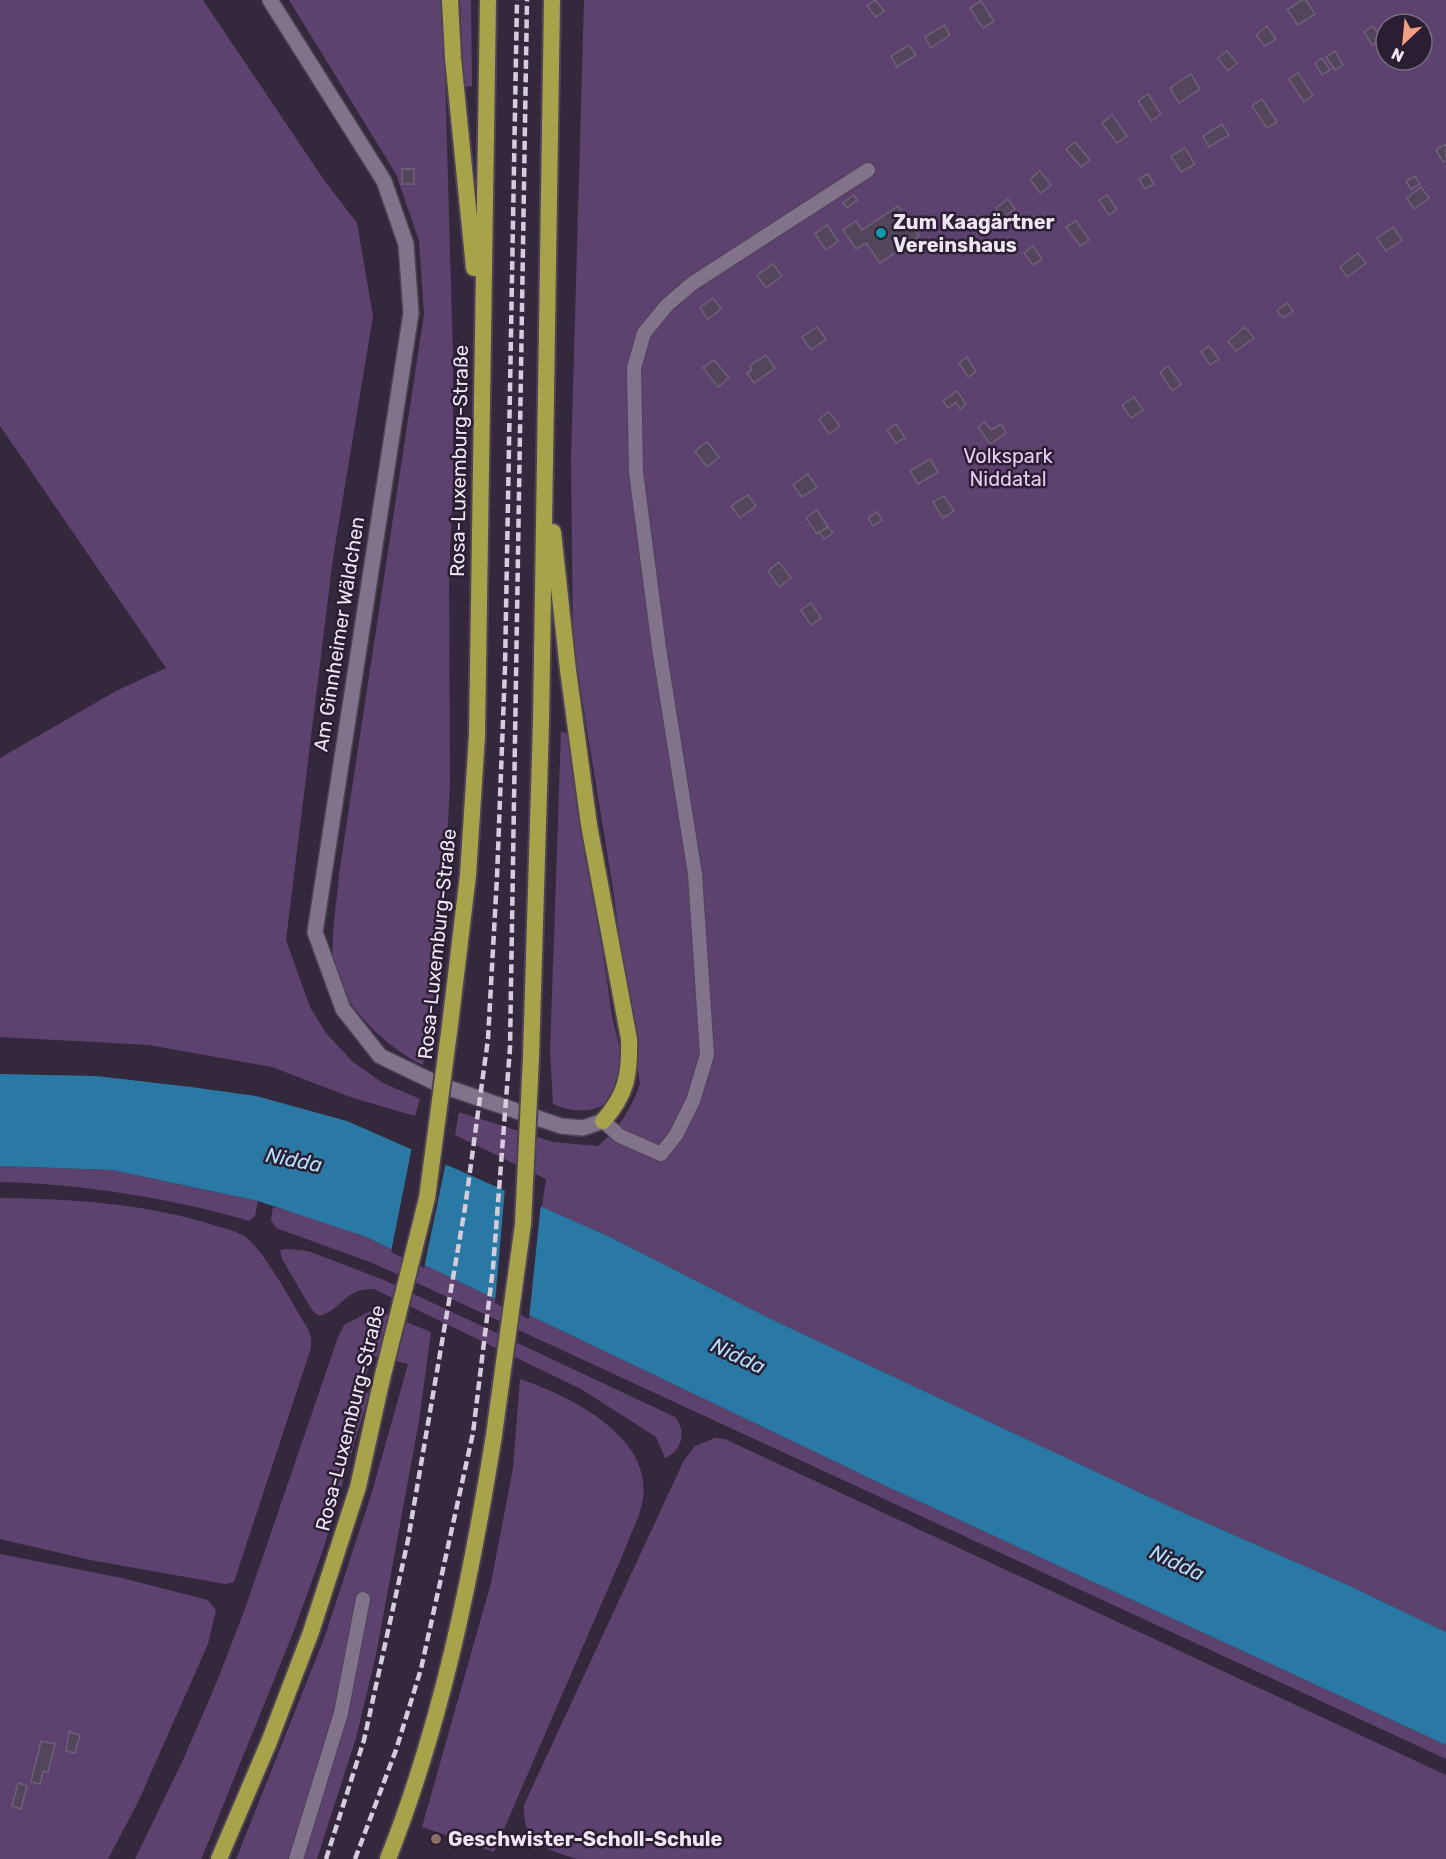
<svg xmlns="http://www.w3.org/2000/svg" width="1446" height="1859" font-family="Rubik,sans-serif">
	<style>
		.green { fill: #5d426f; fill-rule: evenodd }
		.water { fill: #2a79a4 }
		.pier { fill: #34283c }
		.building { fill: #53465c; stroke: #6e6178; stroke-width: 1.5 }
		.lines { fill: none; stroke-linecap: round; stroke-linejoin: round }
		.service-casing { stroke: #4e4355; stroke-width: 16 }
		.minor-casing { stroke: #4e4355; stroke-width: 18 }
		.trunk-casing { stroke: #4e4355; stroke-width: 20 }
		.service { stroke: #81738b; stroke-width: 14 }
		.minor { stroke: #81738b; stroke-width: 15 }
		.trunk { stroke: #a8a24b; stroke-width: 16 }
		.rail { stroke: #d5cddb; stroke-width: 4.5; stroke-dasharray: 9 4.5; stroke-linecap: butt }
		.trunk-bridge-casing { stroke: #4e4355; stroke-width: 20; stroke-linecap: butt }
		.trunk-bridge { stroke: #a8a24b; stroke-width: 16 }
		.culture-dot { fill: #0f9aa8; stroke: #2a1e32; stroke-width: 2 }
		.education-dot { fill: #8d6e63; stroke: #2a1e32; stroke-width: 2 }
		.labels { text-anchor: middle; stroke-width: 5; stroke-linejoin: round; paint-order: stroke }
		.poi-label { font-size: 20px; font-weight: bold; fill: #eee6f4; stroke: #2a1e32; text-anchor: start }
		.park-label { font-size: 20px; fill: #e5cdf6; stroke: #2a1e32 }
		.street-label { font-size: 20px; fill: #eee6f4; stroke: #2a1e32 }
		.water-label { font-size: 21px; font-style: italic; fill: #b0defb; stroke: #2a1e32 }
	</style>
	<rect width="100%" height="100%" fill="#34283c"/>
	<g class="green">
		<polygon points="0,0 203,0 324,180 357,223 373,316 333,558 286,940 310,1007 326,1033 353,1062 383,1083 420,1099 415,1116 353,1098 272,1067 149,1045 0,1037 0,758 116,691 166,668 0,426"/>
		<path d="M289,0H443L453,358V483L449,577L450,782L443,930L423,1065C389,1050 336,1001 333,961C331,933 337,902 339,874L424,314L419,241L396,174Z"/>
		<polygon points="460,0 471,0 472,86 464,87"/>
		<path d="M584,0H1446V1632L1350,1586L1175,1509L771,1319L608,1236L542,1207L546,1179L455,1135L459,1112L553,1142L598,1146C619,1129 631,1109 640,1084L613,889L573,643L571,460ZM1386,24H1422V60H1386Z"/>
		<path d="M561,731L569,735C573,762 574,790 578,817C589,882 603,945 611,1010C614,1030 624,1054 622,1073C619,1112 581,1117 553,1104L550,1052Z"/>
		<path d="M0,1166L112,1170L258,1201L255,1216L249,1221C171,1198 82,1184 0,1182Z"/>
		<path d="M0,1198C71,1199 145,1203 213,1225C223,1228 238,1231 247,1238C267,1255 293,1305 308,1329L311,1338V1348L234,1582L225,1584L90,1560L0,1539Z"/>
		<polygon points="273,1207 302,1214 364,1236 886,1486 1446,1745 1446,1759 428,1288 370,1262 276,1228 271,1220"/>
		<path d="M287,1249L308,1251L384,1280L675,1417C687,1431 682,1451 665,1458L656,1437L581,1389L374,1289C345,1287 342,1310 319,1316L312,1310L282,1259L280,1250Z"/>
		<polygon points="374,1309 431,1332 419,1421 376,1655 356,1738 317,1859 236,1859 325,1636 372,1492 408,1364 371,1355 363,1390 369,1394 323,1550 293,1633 203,1855 201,1859 135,1859 183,1760 218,1679 246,1606 338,1337 344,1325"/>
		<path d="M520,1379C570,1396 657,1438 642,1504C639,1518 631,1533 626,1547L494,1852L422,1827L491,1583L513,1468Z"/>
		<path d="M715,1438L725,1439L1446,1775V1859H577C545,1849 522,1844 524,1805L684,1460L695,1446Z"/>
		<polygon points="0,1554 122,1578 208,1600 216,1610 208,1644 138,1802 108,1859 0,1859"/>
	</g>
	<polygon class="water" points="0,1074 96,1076 191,1087 256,1096 347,1121 608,1236 771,1319 1175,1509 1350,1586 1446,1632 1446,1745 886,1486 364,1236 258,1201 112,1170 0,1166"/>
	<g class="pier">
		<polygon points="412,1147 446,1162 424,1268 391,1252"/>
		<polygon points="505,1188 541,1203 529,1319 495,1303"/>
	</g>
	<g class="building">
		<polygon points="875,0 884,11 876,17 867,6"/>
		<polygon points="1302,0 1306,0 1315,14 1298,25 1287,10"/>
		<polygon points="981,1 994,21 983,28 970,8"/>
		<polygon points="944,25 950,35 931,48 925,37"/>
		<polygon points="1267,26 1276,39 1265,46 1256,35"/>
		<polygon points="1373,26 1382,39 1372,45 1364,32"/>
		<polygon points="909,45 916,55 897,67 891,56"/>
		<polygon points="1227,51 1237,63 1228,71 1218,58"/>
		<polygon points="1335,51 1343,65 1335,70 1326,57"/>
		<polygon points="1322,58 1330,70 1322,75 1315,63"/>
		<polygon points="1298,73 1313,95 1304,102 1289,79"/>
		<polygon points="1191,74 1200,89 1179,103 1170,88"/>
		<polygon points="1148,94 1161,114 1151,121 1138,101"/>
		<polygon points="1262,99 1277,122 1267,128 1252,106"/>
		<polygon points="1112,115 1127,136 1117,143 1102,123"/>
		<polygon points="1222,124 1229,135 1209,147 1203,136"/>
		<polygon points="1075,142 1090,160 1081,167 1066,149"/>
		<polygon points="1446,144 1446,161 1443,162 1436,150"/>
		<polygon points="1185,148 1195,164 1181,172 1171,156"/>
		<rect x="402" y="169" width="12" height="15"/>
		<polygon points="1040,171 1051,185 1040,193 1030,179"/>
		<polygon points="1148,174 1154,184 1145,189 1139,179"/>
		<polygon points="1415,176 1420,184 1411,189 1406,181"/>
		<polygon points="1421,187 1429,198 1414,209 1407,198"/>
		<polygon points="854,195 857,200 847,208 843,203"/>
		<polygon points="1107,195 1117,209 1109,215 1099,200"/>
		<polygon points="1008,199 1015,209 1002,218 996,208"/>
		<polygon points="898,206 919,236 880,263 866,243 856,249 843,230 856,221 862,230"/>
		<polygon points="1076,221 1089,240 1080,246 1066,227"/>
		<polygon points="827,225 838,241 826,250 815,234"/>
		<polygon points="1393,227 1402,240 1386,251 1377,238"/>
		<polygon points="1033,246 1042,259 1033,265 1024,253"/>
		<polygon points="1358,253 1366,263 1347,277 1340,267"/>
		<polygon points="773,264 782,276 766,288 757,275"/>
		<polygon points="713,298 721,309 708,319 700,308"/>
		<polygon points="1287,303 1293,311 1283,318 1277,311"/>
		<polygon points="817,327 826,339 811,350 802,337"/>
		<polygon points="1245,327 1254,338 1236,351 1228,341"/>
		<polygon points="1209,346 1219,359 1210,365 1201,352"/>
		<polygon points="766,355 775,368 754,383 747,373 752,370 750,366"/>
		<polygon points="967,357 976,372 968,377 959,363"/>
		<polygon points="714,360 729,378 718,387 703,368"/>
		<polygon points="1168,366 1181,384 1172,391 1160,372"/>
		<polygon points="957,391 966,404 960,409 956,402 948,408 943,401"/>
		<polygon points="1134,397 1143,410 1131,418 1122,405"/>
		<polygon points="829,412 840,426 829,434 819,419"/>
		<polygon points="985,422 991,430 1001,424 1006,433 990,444 978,427"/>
		<polygon points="896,424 905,438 896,443 887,430"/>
		<polygon points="707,442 719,457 707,467 695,451"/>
		<polygon points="930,459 938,472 918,484 910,471"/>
		<polygon points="808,474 817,487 802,497 793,485"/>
		<polygon points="748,495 756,506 740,518 731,506"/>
		<polygon points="944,496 954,511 943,518 933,502"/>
		<polygon points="817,510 828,527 817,534 806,518"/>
		<polygon points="877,512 882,520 873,526 868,518"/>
		<polygon points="828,527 833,533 824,539 819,532"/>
		<polygon points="779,562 791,578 779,587 768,571"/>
		<polygon points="811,603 821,618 811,625 801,610"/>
		<polygon points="69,1732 80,1735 75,1753 66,1751"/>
		<polygon points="41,1741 55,1744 48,1772 43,1771 40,1784 31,1782"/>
		<polygon points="18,1783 27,1786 21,1809 12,1806"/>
	</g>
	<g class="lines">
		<g class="service-casing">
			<g id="service">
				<polyline points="603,1121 620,1136 661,1154 676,1135 693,1101 707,1055 695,874 659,648 636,472 634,368 644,333 667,305 693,283 868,170"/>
				<polyline points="296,1859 341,1713 363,1599"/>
			</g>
		</g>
		<g class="minor-casing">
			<polyline id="minor" points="270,0 384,181 406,244 411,313 315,932 343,1009 380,1056 440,1085 561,1126 583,1128 603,1121"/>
		</g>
		<g class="trunk-casing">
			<g id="trunk">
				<polyline points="450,0 453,58 474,268"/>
				<path d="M553,532L568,670L589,825L629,1039C630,1074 627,1094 603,1121"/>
				<polyline points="450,1025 468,875 477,736 488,0"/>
				<polyline points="531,1057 541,723 552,0"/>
				<polyline points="219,1859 269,1742 311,1632 358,1487 381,1383"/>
				<path d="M388,1859C442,1722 471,1579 494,1435"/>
			</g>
		</g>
		<use href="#service" class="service"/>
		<use href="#minor" class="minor"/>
		<use href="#trunk" class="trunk"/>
		<g class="rail">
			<polyline points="326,1859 364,1740 408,1540 465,1208 488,1039 497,877 505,668 517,0"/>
			<polyline points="355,1859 396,1750 421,1669 473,1433 493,1268 510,1048 527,0"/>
		</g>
		<g class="trunk-bridge-casing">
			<g id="trunk-bridge">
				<polyline points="381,1383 427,1198 450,1025"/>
				<polyline points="494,1435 523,1224 531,1057"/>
			</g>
		</g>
		<use href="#trunk-bridge" class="trunk-bridge"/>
	</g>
	<circle class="culture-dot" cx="881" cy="233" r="6"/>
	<circle class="education-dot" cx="436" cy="1839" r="6"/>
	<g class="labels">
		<g class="poi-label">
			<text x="893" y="229">Zum Kaagärtner<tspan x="893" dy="23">Vereinshaus</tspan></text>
			<text x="448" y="1846">Geschwister-Scholl-Schule</text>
		</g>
		<g class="park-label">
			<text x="1008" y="463">Volkspark<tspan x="1008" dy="23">Niddatal</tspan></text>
		</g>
		<g class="street-label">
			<text transform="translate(459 461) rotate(-89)" y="7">Rosa-Luxemburg-Straße</text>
			<text transform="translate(339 634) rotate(-81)" y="7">Am Ginnheimer Wäldchen</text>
			<text transform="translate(437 944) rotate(-84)" y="7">Rosa-Luxemburg-Straße</text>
			<text transform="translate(350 1418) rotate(-76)" y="7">Rosa-Luxemburg-Straße</text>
		</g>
		<g class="water-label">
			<text transform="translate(294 1160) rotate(11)" y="7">Nidda</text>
			<text transform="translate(738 1356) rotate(25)" y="7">Nidda</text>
			<text transform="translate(1177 1563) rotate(25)" y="7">Nidda</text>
		</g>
	</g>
	<g transform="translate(1404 42) rotate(206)"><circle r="28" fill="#2a1e32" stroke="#786e80" stroke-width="1.5"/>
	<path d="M0-4.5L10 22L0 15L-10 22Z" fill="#f39f83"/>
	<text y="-9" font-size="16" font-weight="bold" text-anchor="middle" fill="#eee6f4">N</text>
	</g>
</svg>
